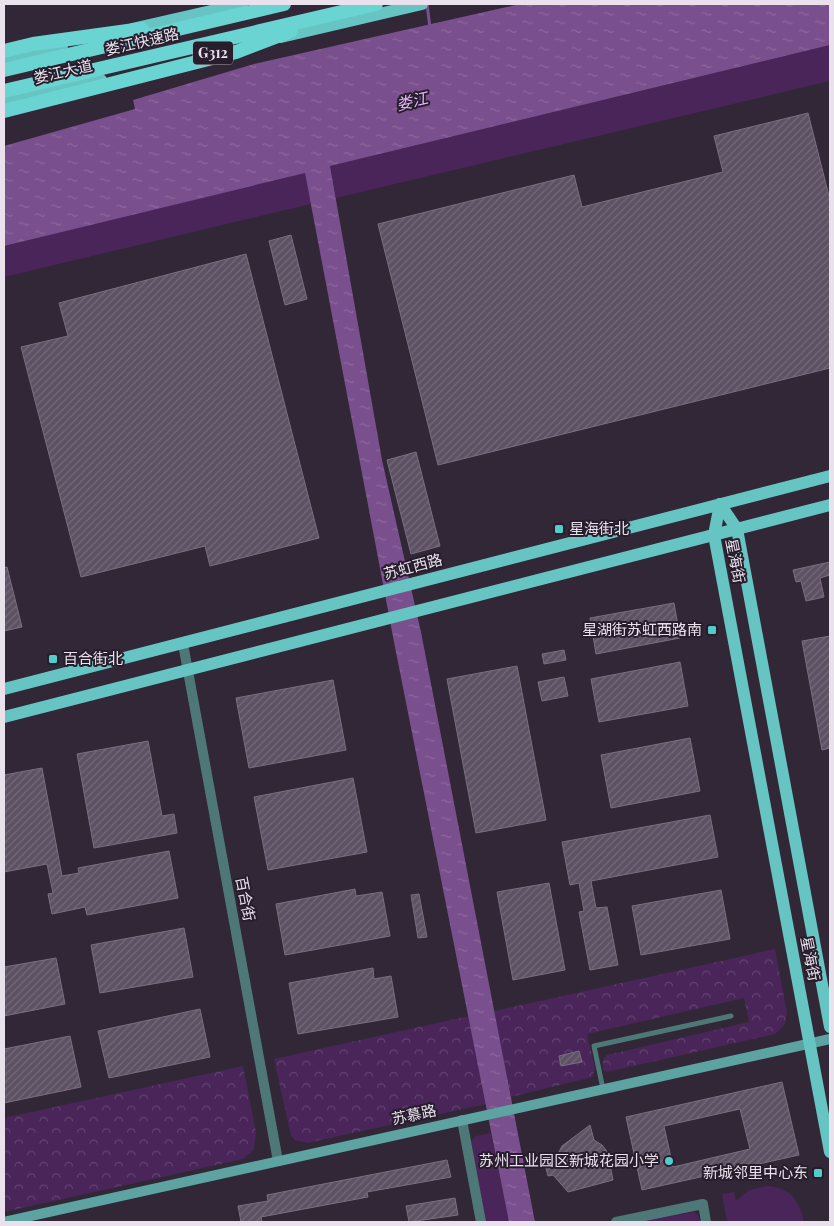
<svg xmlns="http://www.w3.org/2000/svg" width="834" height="1226" font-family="'Playfair Display','Noto Sans SC',serif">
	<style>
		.green { fill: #492559 }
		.forest { fill: url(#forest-crowns) }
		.water { fill: url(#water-ripples) }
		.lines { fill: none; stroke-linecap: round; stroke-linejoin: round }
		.stream { stroke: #7a4f8d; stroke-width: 3 }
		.building { fill: url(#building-hatch); stroke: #7a6e80; fill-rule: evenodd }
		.service { stroke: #4d7877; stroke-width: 5 }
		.minor { stroke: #4d7877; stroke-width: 10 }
		.tertiary { stroke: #4d7877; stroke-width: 10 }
		.secondary { stroke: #5ca3a2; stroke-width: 10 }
		.primary { stroke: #66c5c3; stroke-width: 12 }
		.trunk { stroke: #6ad4d2; stroke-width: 14 }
		.poi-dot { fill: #53cdcb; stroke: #271d2c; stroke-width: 2 }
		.labels { text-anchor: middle; stroke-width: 4; stroke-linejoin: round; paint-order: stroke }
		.shield { fill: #271d2c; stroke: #afa7b3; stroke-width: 1 }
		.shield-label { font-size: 14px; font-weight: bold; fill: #e9e2ed }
		.street-label { font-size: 15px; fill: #e9e2ed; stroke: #271d2c }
		.poi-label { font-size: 15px; fill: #e9e2ed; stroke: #271d2c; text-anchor: end }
		.water-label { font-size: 16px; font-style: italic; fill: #e6b6fd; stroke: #271d2c }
	</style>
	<defs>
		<pattern id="forest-crowns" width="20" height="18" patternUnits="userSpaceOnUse" patternTransform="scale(1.25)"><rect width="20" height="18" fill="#492559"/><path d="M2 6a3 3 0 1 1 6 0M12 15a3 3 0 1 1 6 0" fill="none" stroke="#634471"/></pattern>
		<pattern id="water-ripples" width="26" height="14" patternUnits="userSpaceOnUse" patternTransform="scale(1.25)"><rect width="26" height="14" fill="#7a4f8d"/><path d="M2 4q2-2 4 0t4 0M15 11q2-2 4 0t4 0" fill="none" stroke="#8d689d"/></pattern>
		<pattern id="building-hatch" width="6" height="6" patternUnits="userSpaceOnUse" patternTransform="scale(1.25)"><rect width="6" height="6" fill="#5d5163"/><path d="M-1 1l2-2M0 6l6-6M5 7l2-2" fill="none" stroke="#746a7a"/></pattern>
	</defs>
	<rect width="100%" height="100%" fill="#312736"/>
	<g class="green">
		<polygon points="830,45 830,81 336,198 330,166"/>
		<polygon points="305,172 311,204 4,277 4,246"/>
		<polygon points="491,1133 509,1222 485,1222 471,1141 476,1136"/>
		<path d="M767,1186C790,1187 800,1201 804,1222H727L722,1194L734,1192L736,1201L749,1190Z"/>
		<polygon points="694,1212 697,1214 701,1222 639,1222"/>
	</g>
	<g class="forest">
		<polygon points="775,949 787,1013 785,1024 775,1034 607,1072 603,1070 603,1060 607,1055 749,1022 744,998 587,1034 595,1068 592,1077 511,1097 494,1011"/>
		<polygon points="469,1016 486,1104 307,1143 295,1140 291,1136 274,1059"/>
		<polygon points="243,1066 256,1132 254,1150 243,1159 4,1212 4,1118"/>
	</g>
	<polygon class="water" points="520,4 830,4 830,45 330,166 382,460 421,632 535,1222 509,1222 394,642 305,173 4,246 4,146 135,109 133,100 254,64"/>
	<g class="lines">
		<polyline class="stream" points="427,4 430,28"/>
	</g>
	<g class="building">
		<polygon points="808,113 830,200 830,368 438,465 378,224 574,175 582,207 723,172 714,136"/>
		<polygon points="291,235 307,299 285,305 269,241"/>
		<polygon points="246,254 319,538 210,566 205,546 81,577 21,347 68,336 59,303"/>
		<polygon points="416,452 440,546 411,554 387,460"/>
		<polygon points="830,562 830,575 820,578 824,597 806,601 801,581 796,582 793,570"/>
		<polygon points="7,567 22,627 4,631 4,568"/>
		<polygon points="674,603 680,638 596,654 590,618"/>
		<polygon points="830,636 830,748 822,750 802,641"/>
		<polygon points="564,650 566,660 544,664 542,654"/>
		<polygon points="680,662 688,706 599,722 591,679"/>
		<polygon points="517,666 546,820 476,833 447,679"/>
		<polygon points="564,677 568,696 542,701 538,682"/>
		<polygon points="333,680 346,750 249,768 236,698"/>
		<polygon points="690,738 700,791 611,808 601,755"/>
		<polygon points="148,741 162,816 174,814 177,833 94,848 77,754"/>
		<polygon points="42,768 62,876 79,873 78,868 169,851 178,898 87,915 85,907 52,914 48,894 53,893 47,864 4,872 4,775"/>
		<polygon points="353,778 367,852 268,870 254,797"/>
		<polygon points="710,815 718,857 591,881 596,908 607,907 618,965 590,970 579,912 584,911 579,883 570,885 562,842"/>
		<polygon points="549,883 565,970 513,980 497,892"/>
		<polygon points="355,889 356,896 382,892 390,936 285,955 276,904"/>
		<polygon points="721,890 730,939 641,955 632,906"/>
		<polygon points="419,894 427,937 418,938 411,895"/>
		<polygon points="184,928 193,977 100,993 91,945"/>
		<polygon points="56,958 65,1004 4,1016 4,967"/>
		<polygon points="373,968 374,979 391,976 398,1017 298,1034 289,983"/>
		<polygon points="200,1009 210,1057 109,1078 98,1031"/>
		<polygon points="70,1036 81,1087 4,1103 4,1049"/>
		<polygon points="579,1051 582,1062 561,1066 559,1056"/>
		<path d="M782,1082L799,1155L642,1190L626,1117ZM740,1109L750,1149L673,1167L664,1126Z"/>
		<polygon points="590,1125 594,1140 602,1145 613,1159 609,1159 613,1180 568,1192 553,1175 548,1176 546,1168 552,1166 562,1146"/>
		<polygon points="447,1160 451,1177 367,1192 368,1197 261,1217 262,1222 241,1222 238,1206 268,1201 267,1195"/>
		<polygon points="455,1198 458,1215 409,1222 406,1206"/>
	</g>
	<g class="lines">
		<polyline class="service" points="603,1089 594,1046 731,1016"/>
		<g class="minor">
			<polyline points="462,1120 481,1222"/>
			<polyline points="616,1222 703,1204 706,1222"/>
		</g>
		<polyline class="tertiary" points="183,644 278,1161"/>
		<polyline class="secondary" points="4,1222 830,1039"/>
		<g class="primary">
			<polyline points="132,29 242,4"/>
			<polyline points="281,37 422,4"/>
			<polyline points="4,59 62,46"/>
			<polyline points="4,102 101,80"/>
			<polyline points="720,504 714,535 830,1152"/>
			<polyline points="720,504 737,529 830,1027"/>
			<polyline points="4,689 830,476"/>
			<polyline points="4,717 830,505"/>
		</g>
		<g class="trunk">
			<polyline points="4,51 33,44 142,29"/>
			<polyline points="4,70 284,4"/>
			<polyline points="4,91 376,4"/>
			<polyline points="4,111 236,52 291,31"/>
		</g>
	</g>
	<g class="poi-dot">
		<rect x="554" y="524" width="10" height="10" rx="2.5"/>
		<rect x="707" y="625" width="10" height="10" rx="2.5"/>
		<rect x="48" y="654" width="10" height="10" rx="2.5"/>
		<circle cx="669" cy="1161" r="5"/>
		<rect x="813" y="1168" width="10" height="10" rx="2.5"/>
	</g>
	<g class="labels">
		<rect class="shield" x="193" y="41.5" width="40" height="23" rx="4"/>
		<g class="shield-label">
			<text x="213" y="58">G312</text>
		</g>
		<g class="street-label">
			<text transform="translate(142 42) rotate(-13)" y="5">娄江快速路</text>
			<text transform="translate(63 72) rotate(-13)" y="5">娄江大道</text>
			<text transform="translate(735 561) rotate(79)" y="5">星海街</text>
			<text transform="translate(413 567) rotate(-15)" y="5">苏虹西路</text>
			<text transform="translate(245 899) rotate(79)" y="5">百合街</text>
			<text transform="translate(810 959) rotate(79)" y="5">星海街</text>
			<text transform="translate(414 1115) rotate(-12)" y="5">苏慕路</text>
		</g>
		<g class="poi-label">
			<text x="569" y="534" text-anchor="start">星海街北</text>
			<text x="702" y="635">星湖街苏虹西路南</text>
			<text x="63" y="664" text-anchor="start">百合街北</text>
			<text x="659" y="1166">苏州工业园区新城花园小学</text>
			<text x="808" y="1178">新城邻里中心东</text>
		</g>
		<g class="water-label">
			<text transform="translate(412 101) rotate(-13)" y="6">娄江</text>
		</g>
	</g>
	<rect width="834" height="1226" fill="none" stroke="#e9e2ed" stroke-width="10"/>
</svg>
